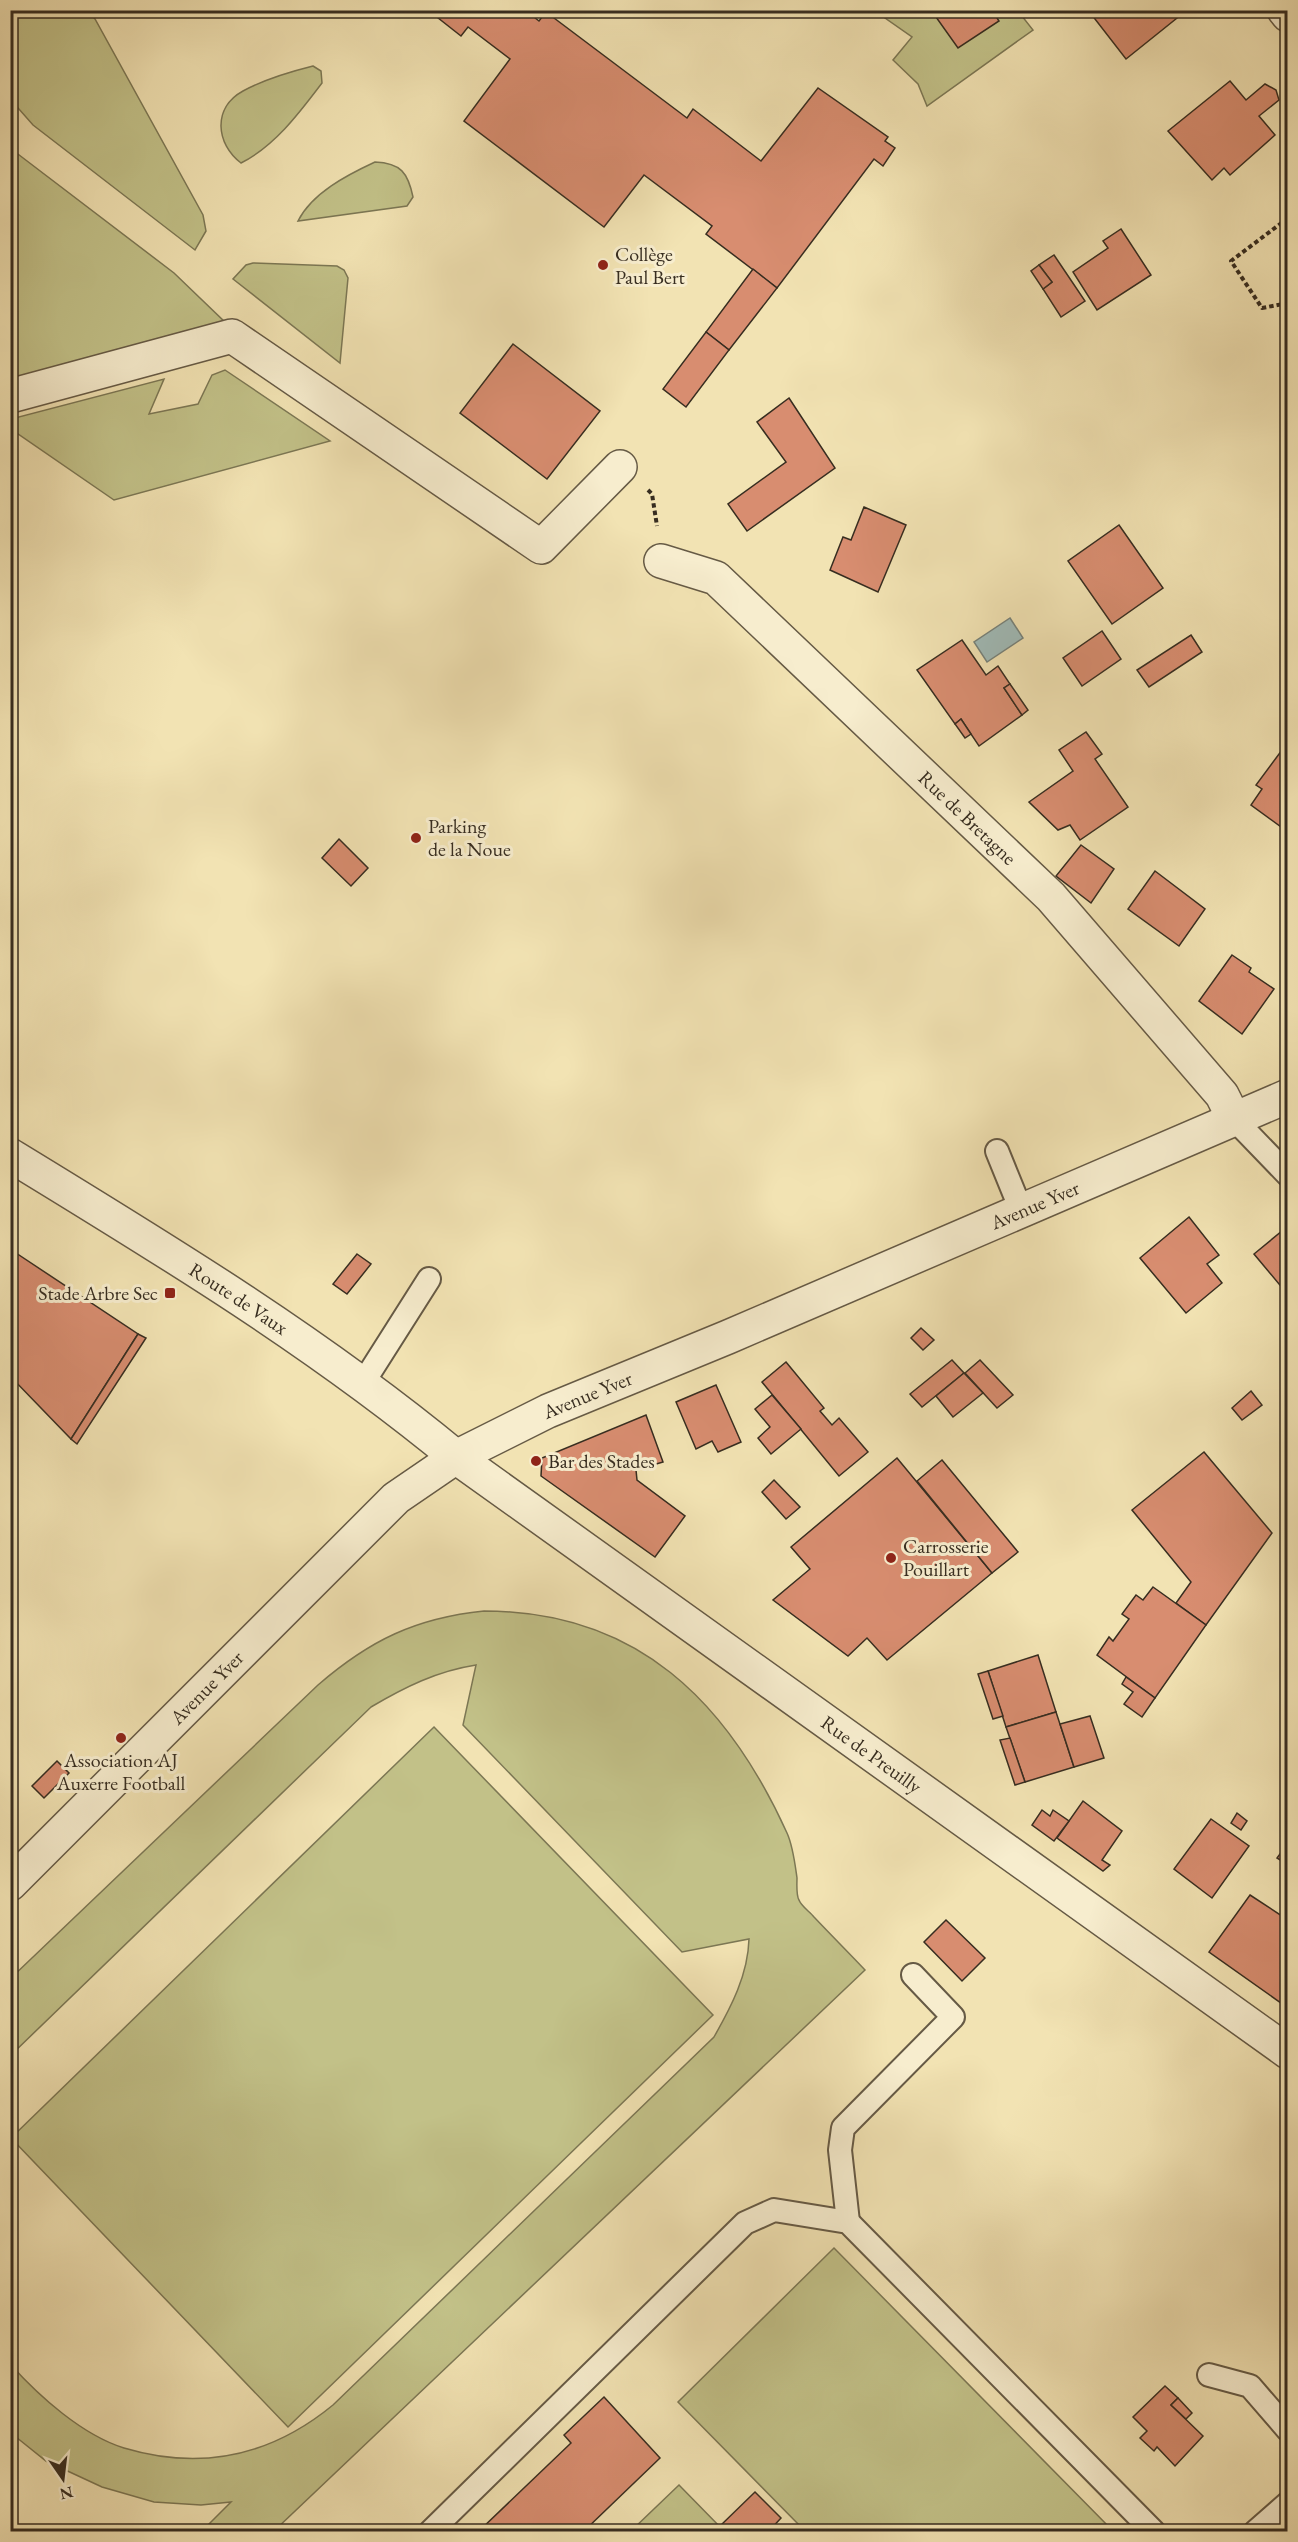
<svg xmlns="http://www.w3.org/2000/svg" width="1298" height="2542" font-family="'EB Garamond',serif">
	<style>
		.green { fill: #c2c188; stroke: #7c7754; stroke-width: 1.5 }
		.water { fill: #a0bbb8; stroke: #76827b; stroke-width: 1.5 }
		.building { fill: #d88d70; stroke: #372d20; stroke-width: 1.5 }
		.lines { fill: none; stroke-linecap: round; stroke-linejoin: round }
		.service-casing { stroke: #665a45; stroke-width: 26 }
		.minor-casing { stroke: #665a45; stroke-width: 36 }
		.tertiary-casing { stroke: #665a45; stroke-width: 36 }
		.path { stroke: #372d20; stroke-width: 4; stroke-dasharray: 4.5 3; stroke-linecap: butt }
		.service { stroke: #f7edce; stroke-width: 22 }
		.minor { stroke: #f7edce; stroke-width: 33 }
		.tertiary { stroke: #f7edce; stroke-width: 33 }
		.poi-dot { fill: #8f2418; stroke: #f7edce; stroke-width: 2 }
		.labels { text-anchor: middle; stroke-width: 6; stroke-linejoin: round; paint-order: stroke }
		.poi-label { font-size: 20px; fill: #372d20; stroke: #f7edce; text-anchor: start }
		.street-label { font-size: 20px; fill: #372d20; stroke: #f7edce }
	</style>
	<rect width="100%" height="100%" fill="#f2e3b3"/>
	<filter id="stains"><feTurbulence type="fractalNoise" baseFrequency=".00333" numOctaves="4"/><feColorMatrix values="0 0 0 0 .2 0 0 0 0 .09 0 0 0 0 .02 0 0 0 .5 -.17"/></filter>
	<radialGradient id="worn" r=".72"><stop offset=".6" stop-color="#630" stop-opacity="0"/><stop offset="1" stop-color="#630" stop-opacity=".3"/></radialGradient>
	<g class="green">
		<polygon points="87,10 95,19 203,215 206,231 195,250 33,125 11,100 11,15 22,11"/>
		<polygon points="875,11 1018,11 1033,30 927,106 918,84 893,60 912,37"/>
		<path d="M313,66L321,71L322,83C300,112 275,146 241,163C216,144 212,108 243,91C265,79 289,72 313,66Z"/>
		<polygon points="10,148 174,273 229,326 11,387"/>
		<path d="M375,162C401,163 408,173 413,197L407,206L298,221C312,193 347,175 375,162Z"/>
		<polygon points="253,263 337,266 344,270 348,278 340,363 233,279 246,265"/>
		<polygon points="225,370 330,441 114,500 11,429 11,419 164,379 149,414 198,404 212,375"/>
		<path d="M484,1611C637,1611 727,1701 787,1833C793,1846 795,1864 797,1878C797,1884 796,1895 799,1900C801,1906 810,1912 814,1917C831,1935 848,1952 865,1970L274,2531H202L231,2502L201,2505L154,2502L102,2487L46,2461L11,2433V2365C39,2396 82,2435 124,2448C201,2471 271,2456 333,2405L714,2037C731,2007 748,1975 749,1939L682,1952L463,1725L476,1665C437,1671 405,1687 371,1707L11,2055V1978L318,1685C370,1640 416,1618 484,1611Z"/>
		<polygon points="434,1727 713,2015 288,2427 11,2138"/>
		<polygon points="834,2248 1113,2531 805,2531 678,2402"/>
		<polygon points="679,2485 724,2531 631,2531"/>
	</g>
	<polygon class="water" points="1010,618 1023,638 987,662 974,642"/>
	<g class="building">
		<polygon points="428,10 525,10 539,21 546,12 687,118 693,109 761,161 818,88 888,137 885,141 895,148 883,166 874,159 777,288 706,234 712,226 644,175 604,227 464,121 510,59 468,27 461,36"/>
		<polygon points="931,10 992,10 999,21 958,48"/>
		<polygon points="1088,10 1187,10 1126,59"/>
		<polygon points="1230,81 1246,100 1265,84 1276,90 1279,100 1259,116 1275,135 1230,175 1224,168 1212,180 1168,131"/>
		<polygon points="1121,229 1151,275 1097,310 1073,272 1108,248 1103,241"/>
		<polygon points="1054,255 1085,301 1061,317 1043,289 1052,282 1039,265"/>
		<polygon points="1039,265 1052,282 1043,289 1031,271"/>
		<polygon points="753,269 777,288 729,350 706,332"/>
		<polygon points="706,332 729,350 686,407 663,389"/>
		<polygon points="513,344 600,411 547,479 460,413"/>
		<polygon points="789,398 835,468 747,531 728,504 786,462 757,422"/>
		<polygon points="864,507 906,525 878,592 830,570 843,537 851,540"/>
		<polygon points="1119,525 1163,588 1112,624 1068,561"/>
		<polygon points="1102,631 1121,659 1082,686 1063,658"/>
		<polygon points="1191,635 1202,652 1149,687 1137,670"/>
		<polygon points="962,640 986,675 998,666 1010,684 1004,688 1022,715 979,746 961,719 955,724 917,670"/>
		<polygon points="1010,684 1028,710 1022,715 1004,688"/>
		<polygon points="961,719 971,734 965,738 955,724"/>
		<polygon points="1086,732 1102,754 1095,759 1128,807 1080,840 1070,825 1058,830 1029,802 1073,771 1059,750"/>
		<polygon points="1282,750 1288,754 1288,832 1251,805 1262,789 1256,785"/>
		<polygon points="339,839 368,868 351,886 322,858"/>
		<polygon points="1081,845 1114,869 1091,903 1056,876"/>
		<polygon points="1155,871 1205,909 1179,946 1128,909"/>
		<polygon points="1232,955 1251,968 1249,972 1274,989 1242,1034 1199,1001"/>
		<polygon points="1189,1217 1219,1255 1207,1264 1222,1283 1186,1313 1140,1258"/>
		<polygon points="1288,1226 1288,1287 1284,1290 1254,1254"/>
		<polygon points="10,1249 138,1334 71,1439 10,1376"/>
		<polygon points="357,1254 371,1264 347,1294 333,1284"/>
		<polygon points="921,1328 934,1340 923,1350 911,1338"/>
		<polygon points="138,1334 146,1338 77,1444 71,1439"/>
		<polygon points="952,1360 964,1373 922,1407 910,1394"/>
		<polygon points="980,1360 1013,1395 997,1408 965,1373"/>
		<polygon points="786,1362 824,1408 820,1411 832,1425 839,1418 868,1452 839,1476 762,1382"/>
		<polygon points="964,1373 983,1393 953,1417 936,1396"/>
		<polygon points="716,1385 741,1442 718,1452 712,1441 696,1449 676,1402"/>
		<polygon points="1251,1391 1262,1405 1242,1420 1232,1408"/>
		<polygon points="772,1395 801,1429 771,1454 758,1438 770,1427 755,1409"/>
		<polygon points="646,1415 663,1462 636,1470 637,1480 685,1516 655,1557 541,1476 542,1458"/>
		<polygon points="1204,1452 1272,1533 1206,1625 1176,1603 1191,1582 1132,1510"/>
		<polygon points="897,1458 992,1573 887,1660 867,1638 848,1656 773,1600 810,1569 791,1547"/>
		<polygon points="942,1460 1018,1552 992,1573 917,1481"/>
		<polygon points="774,1480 800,1507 786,1519 762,1492"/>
		<polygon points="1153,1587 1206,1625 1155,1698 1097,1655 1109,1637 1113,1641 1129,1619 1122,1614 1136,1595 1143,1600"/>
		<polygon points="1038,1655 1056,1712 1006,1727 988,1671"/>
		<polygon points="988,1671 1003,1716 993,1719 978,1674"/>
		<polygon points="1126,1677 1155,1698 1142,1717 1124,1704 1133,1692 1122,1684"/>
		<polygon points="1056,1712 1074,1767 1025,1782 1006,1727"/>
		<polygon points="1090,1716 1104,1758 1074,1767 1060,1724"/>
		<polygon points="1010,1738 1025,1782 1015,1785 1000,1740"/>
		<polygon points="57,1761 69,1773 44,1798 32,1786"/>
		<polygon points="1083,1801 1122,1831 1102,1860 1110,1865 1103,1871 1057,1838"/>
		<polygon points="1042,1810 1050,1816 1053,1810 1069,1821 1054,1841 1032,1825"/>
		<polygon points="1237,1813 1247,1821 1241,1830 1231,1823"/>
		<polygon points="1211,1819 1249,1846 1212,1898 1174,1869"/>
		<polygon points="1288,1843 1288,1865 1277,1858"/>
		<polygon points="1250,1895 1288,1920 1288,1941 1282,1949 1288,1952 1288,2008 1209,1952"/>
		<polygon points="946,1920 985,1958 962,1981 924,1942"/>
		<polygon points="1165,2386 1178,2398 1171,2405 1203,2436 1175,2466 1157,2447 1154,2451 1140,2438 1147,2431 1133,2417"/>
		<polygon points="604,2397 660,2458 583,2532 478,2532 571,2443 564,2435"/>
		<polygon points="1178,2398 1192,2413 1186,2419 1171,2405"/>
		<polygon points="755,2492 781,2518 768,2532 725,2532 720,2526"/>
	</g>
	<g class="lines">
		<g class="service-casing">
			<g id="service">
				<polyline points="1234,1119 1288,1175"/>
				<polyline points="997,1151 1021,1210"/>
				<polyline points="363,1383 429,1279"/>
				<polyline points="848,2222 840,2150 843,2128 953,2017 913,1975"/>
				<polyline points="1209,2375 1250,2386 1288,2430"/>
				<polyline points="430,2532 745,2223 774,2210 848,2222 1154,2532"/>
				<polyline points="1255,2532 1288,2503"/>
			</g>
		</g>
		<g class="minor-casing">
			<g id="minor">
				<polyline points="1284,10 1288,15"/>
				<polyline points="10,396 232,336 541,547 620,467"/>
				<path id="s1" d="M661,561L716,578L1051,897L1222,1095L1234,1119"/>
				<path id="s2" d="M10,1884L396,1498L456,1457L548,1411L728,1337L1288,1096"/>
			</g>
		</g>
		<g class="tertiary-casing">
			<g id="tertiary">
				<path id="s3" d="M10,1155C164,1249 317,1342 456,1457L1288,2052"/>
			</g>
		</g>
		<g class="path">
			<polyline points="1288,218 1231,261 1262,308 1288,303"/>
			<polyline points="648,490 652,494 657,526"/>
		</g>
		<use href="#service" class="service"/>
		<use href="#minor" class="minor"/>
		<use href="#tertiary" class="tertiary"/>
	</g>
	<g class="poi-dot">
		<circle cx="603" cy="265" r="6"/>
		<circle cx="416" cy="838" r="6"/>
		<rect x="164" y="1287" width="12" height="12" rx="3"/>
		<circle cx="536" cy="1461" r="6"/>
		<circle cx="891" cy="1558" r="6"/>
		<circle cx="121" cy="1738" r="6"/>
	</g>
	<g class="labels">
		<g class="poi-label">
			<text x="615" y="261">Collège<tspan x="615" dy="23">Paul Bert</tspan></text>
			<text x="428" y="833">Parking<tspan x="428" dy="23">de la Noue</tspan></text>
			<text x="158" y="1300" text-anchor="end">Stade Arbre Sec</text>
			<text x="548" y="1468">Bar des Stades</text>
			<text x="903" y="1553">Carrosserie<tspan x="903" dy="23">Pouillart</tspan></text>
			<text x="121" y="1767" text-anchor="middle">Association AJ<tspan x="121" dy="23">Auxerre Football</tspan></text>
		</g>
		<g class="street-label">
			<text dy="7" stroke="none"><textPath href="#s1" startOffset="405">Rue de Bretagne</textPath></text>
			<text dy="7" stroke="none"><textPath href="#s2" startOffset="1250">Avenue Yver</textPath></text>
			<text dy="7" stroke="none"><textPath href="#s3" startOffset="270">Route de Vaux</textPath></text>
			<text dy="7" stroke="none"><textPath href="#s2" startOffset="764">Avenue Yver</textPath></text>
			<text dy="7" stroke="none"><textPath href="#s2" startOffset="278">Avenue Yver</textPath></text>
			<text dy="7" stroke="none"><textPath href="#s3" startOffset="1050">Rue de Preuilly</textPath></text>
		</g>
	</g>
	<rect width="1298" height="2542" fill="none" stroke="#f2e3b3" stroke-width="36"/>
	<rect x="12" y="12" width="1274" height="2518" fill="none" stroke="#372d20" stroke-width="3"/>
	<rect x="18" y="18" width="1262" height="2506" fill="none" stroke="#372d20" stroke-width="1.5"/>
	<g transform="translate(63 2479) rotate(166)" stroke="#f7edce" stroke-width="4.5" paint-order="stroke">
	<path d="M0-4.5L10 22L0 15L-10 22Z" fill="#372d20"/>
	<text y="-9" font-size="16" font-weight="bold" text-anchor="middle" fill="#372d20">N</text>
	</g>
	<rect width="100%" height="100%" filter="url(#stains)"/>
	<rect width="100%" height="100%" fill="url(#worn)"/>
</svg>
